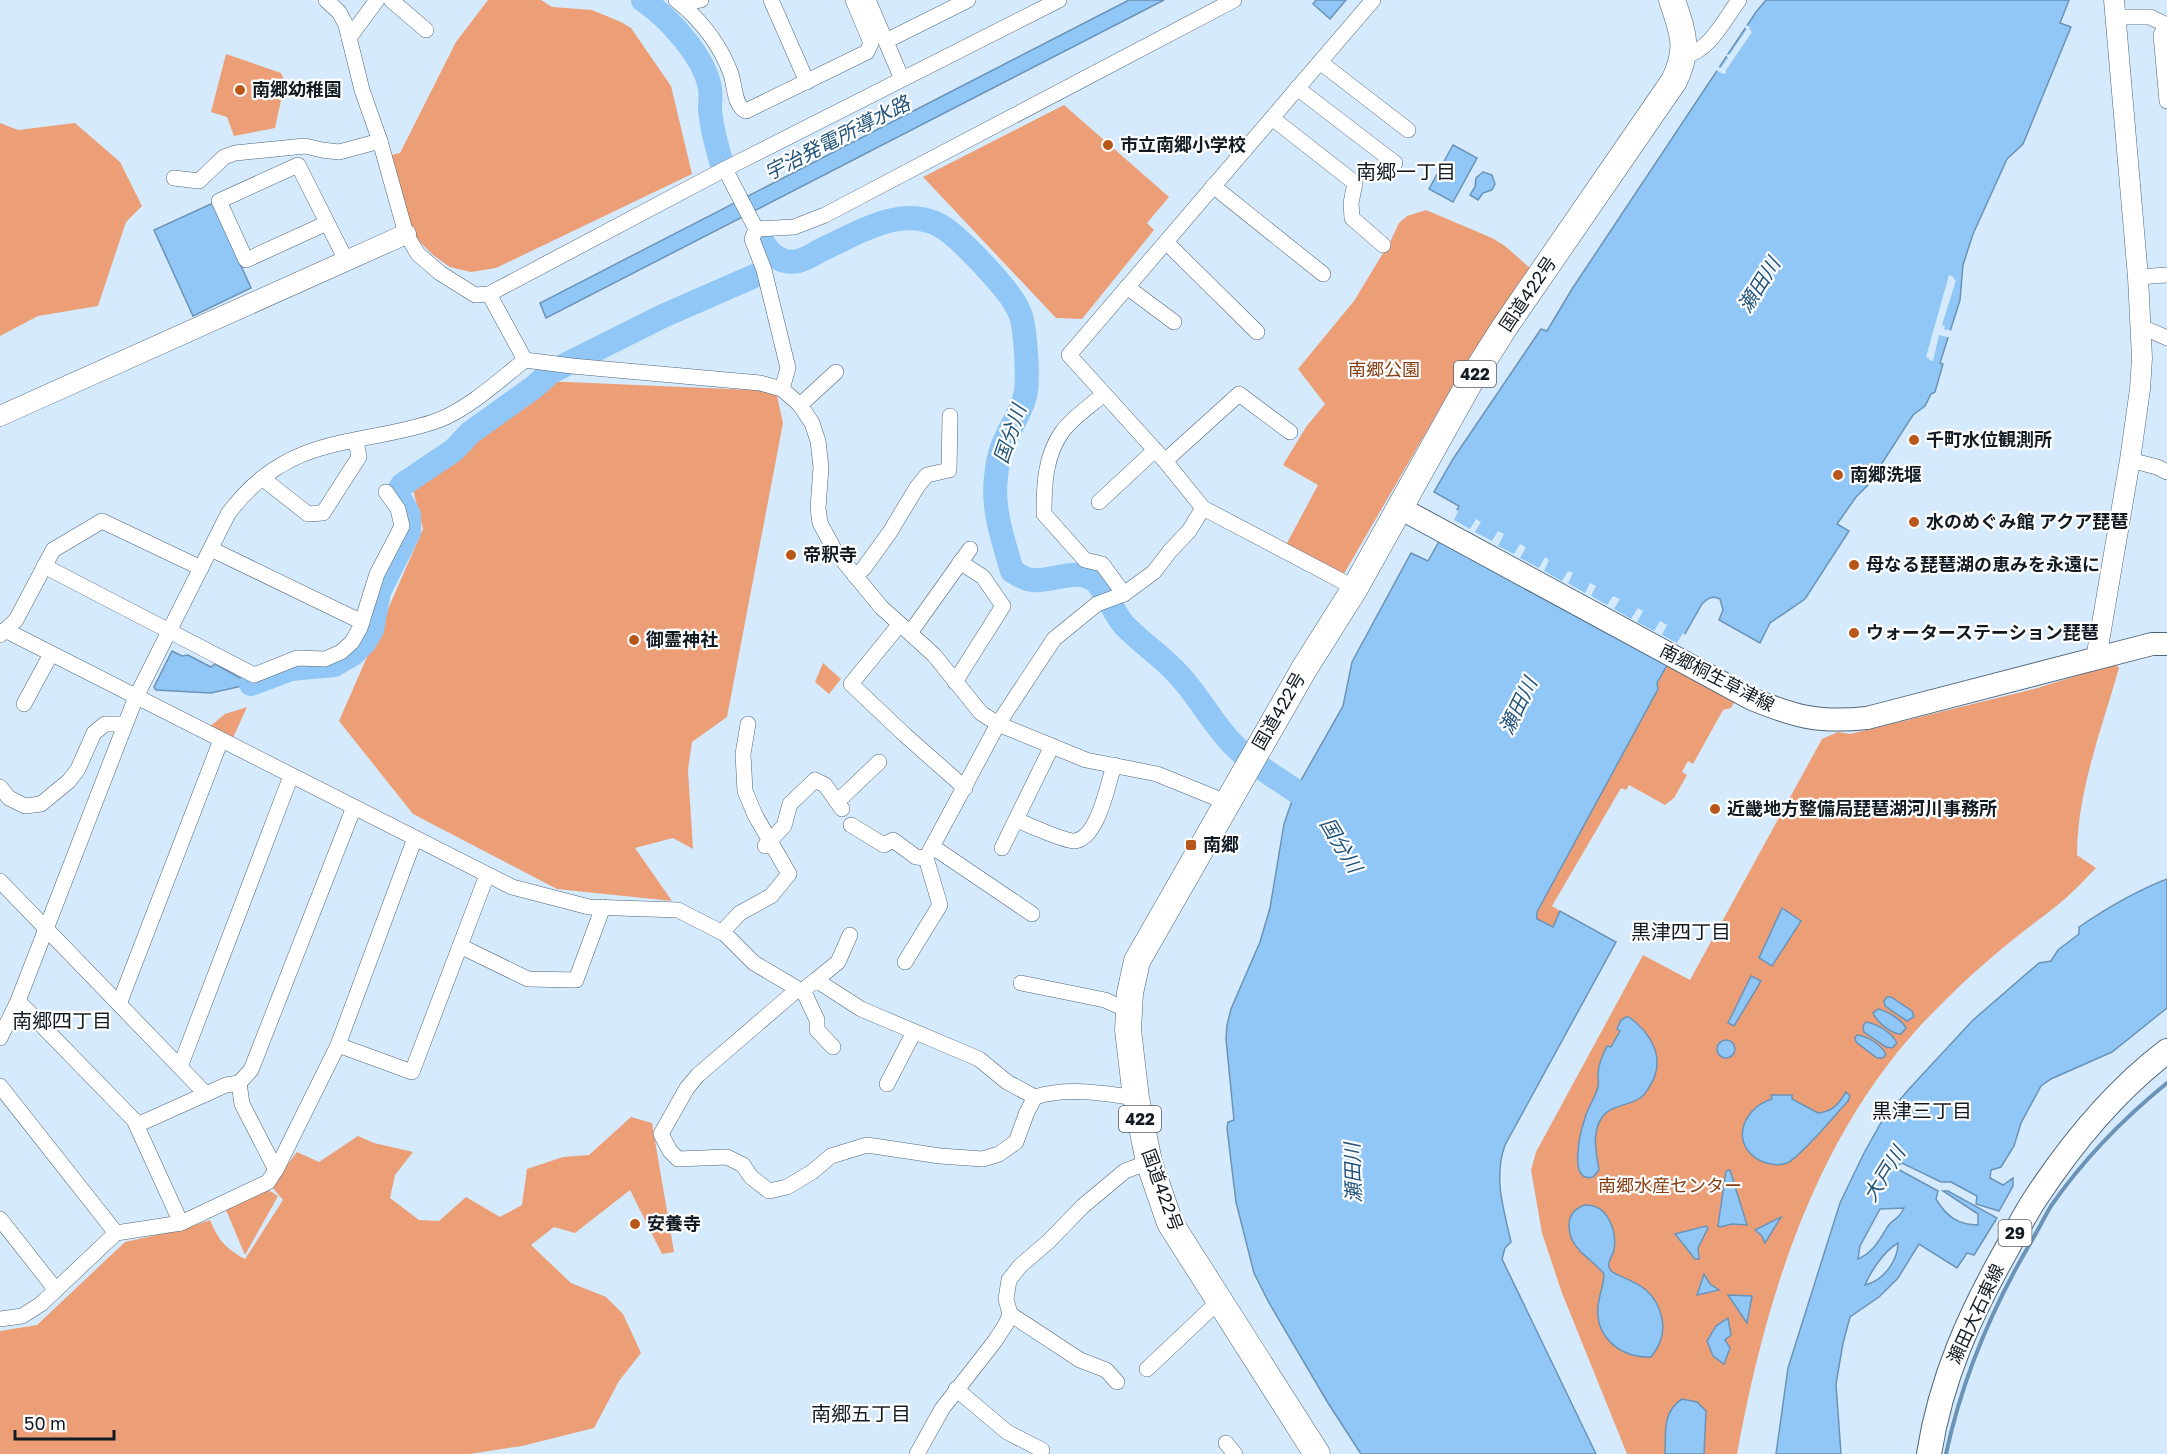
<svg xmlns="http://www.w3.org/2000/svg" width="2167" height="1454" font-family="'Golos Text','Noto Sans JP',sans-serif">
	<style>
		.green { fill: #ec9f77 }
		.water { fill: #91c7f6; stroke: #6b93b7; stroke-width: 1.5; fill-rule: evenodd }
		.pier { fill: #d5eafc }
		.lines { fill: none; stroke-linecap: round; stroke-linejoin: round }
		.stream { stroke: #6b93b7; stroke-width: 4 }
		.river { stroke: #91c7f6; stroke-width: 24 }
		.minor-casing { stroke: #4f667a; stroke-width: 16 }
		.tertiary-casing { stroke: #4f667a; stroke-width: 21 }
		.secondary-casing { stroke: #4f667a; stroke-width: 24 }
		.primary-casing { stroke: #4f667a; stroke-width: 26 }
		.trunk-casing { stroke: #4f667a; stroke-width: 27 }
		.minor { stroke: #fff; stroke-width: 15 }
		.tertiary { stroke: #fff; stroke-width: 20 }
		.secondary { stroke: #fff; stroke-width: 22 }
		.primary { stroke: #fff; stroke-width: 24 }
		.trunk { stroke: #fff; stroke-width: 26 }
		.poi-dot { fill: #b85719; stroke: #fff; stroke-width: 2 }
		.labels { text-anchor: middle; stroke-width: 4.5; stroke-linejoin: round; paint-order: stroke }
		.shield { fill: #fff; stroke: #595f65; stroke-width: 1.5 }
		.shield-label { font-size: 16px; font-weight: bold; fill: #121b23 }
		.poi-label { font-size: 18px; font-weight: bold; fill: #121b23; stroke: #fff; text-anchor: start }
		.street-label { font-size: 18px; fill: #121b23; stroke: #fff }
		.park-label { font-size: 18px; fill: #853e13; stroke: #fff }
		.water-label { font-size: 20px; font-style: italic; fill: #23547a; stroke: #fff }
		.neighbourhood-label { font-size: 20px; fill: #121b23; stroke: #fff }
	</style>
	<rect width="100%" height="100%" fill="#d5eafc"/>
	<g class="green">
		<polygon points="488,0 541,0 552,7 592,10 621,22 631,28 671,86 692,174 496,268 471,272 450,267 433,255 415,237 391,155 400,153 456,42"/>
		<polygon points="226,54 281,73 285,82 275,128 234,136 227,117 211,112"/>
		<polygon points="1064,105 1169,197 1147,223 1154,230 1082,319 1056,318 923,177"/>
		<polygon points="0,123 18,130 75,123 120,162 142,206 126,222 98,306 38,316 0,336"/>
		<polygon points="1426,210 1492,238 1505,246 1530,268 1464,367 1342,577 1285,547 1318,485 1283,465 1306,427 1325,404 1298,369 1354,301 1391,240 1399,223 1407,216"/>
		<polygon points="544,381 776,391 783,423 727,717 692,742 688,770 693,849 673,838 635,848 672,901 557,889 413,814 339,721 423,529 410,478"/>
		<polygon points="823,663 841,679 829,694 815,682"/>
		<path d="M2115,664L2119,668C2102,728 2077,792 2077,855L2096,868C2086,878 2077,888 2067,897C2049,913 2029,926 2010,942C1979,967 1948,996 1920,1026C1813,1143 1765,1301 1737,1454H1627L1562,1293L1542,1233L1531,1170L1536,1152L1643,955L1690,980L1822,739L1838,732L1850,734L2034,689Z"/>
		<polygon points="1668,665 1735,701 1731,708 1723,710 1693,764 1688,761 1682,772 1687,775 1674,798 1665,805 1629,785 1626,790 1621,788 1552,906 1560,911 1553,928 1537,919 1537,912 1658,689 1657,683"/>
		<polygon points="247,707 232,740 208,728 225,714"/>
		<path d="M631,1117L652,1123L674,1252L662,1254L630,1190L575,1233L554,1227L531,1245L571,1283L606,1297L623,1314L641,1353L619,1381L594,1428L522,1446L469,1454H0V1331L37,1325L125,1242L180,1230L210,1220C219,1241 225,1248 245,1259L283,1200L271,1186L297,1152L319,1162L358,1136L374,1143L413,1152L395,1175L390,1198L419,1220L439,1221L466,1197L500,1217L522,1205L527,1169L563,1157L589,1155Z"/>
		<polygon points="267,1189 278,1196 245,1255 226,1210"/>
	</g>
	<g class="water">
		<polygon points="1129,0 1164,0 546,318 540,303"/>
		<polygon points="1316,0 1346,0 1330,19 1313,4"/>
		<path d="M1766,0H2069L2060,23L2071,27L2023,144L2007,159L1973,234L1963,265L1960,300L1940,363L1943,364L1935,392L1931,394L1925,406L1913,415L1868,485L1856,497L1837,524L1849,531L1805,599L1770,623L1760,643L1719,620L1723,610L1720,599C1713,595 1708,598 1702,604L1657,683L1658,689L1537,912V919L1553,927L1560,911L1616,942L1505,1145C1493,1178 1504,1210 1511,1242L1505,1248L1502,1259L1596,1454H1361L1328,1403L1268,1301L1254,1273L1236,1202L1227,1128L1228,1122L1234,1120L1226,1039L1227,1025L1231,1009L1260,942L1270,908L1284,824L1293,798L1268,780L1274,767L1300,782L1343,706L1352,662L1411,553L1428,561L1459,506L1434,492L1453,459L1541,329L1547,331L1572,289L1756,12Z"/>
		<polygon points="1453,145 1477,158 1453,202 1429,189"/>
		<polygon points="1483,172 1492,175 1495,184 1492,190 1483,193 1478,200 1470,195 1475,187 1476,178"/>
		<polygon points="213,203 251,288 193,316 154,230"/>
		<polygon points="172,651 182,656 188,655 211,667 215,664 251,684 211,693 156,690 154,687"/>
		<path d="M2167,879V1008L2112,1052L2051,1079L2041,1086L2021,1123L2014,1146L2001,1167L1991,1170L1990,1178L2003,1185L2013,1178V1186L1999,1211L1976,1204L1977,1196L1951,1182H1941L1902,1163L1894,1167L1938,1191L1936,1199C1946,1216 1958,1225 1978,1225V1214L1943,1191H1948L1997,1218L1974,1255L1967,1253L1957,1268L1919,1244L1898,1278L1879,1297L1850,1317L1843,1343L1836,1384L1841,1454H1776L1788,1368L1840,1203L1864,1153L1882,1121L1909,1089L1973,1020L2039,963L2051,961L2058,950L2079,934V927C2107,908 2136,891 2167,879ZM1904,1208C1898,1221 1893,1218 1888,1226C1880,1239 1873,1253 1858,1259L1860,1246L1880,1209ZM1898,1243C1898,1261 1883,1281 1865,1285C1871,1271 1884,1251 1898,1243Z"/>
		<polygon points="1782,908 1801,921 1772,966 1759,958"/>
		<polygon points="1751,976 1761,981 1734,1026 1728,1023"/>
		<polygon points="1887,997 1891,997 1912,1011 1914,1017 1907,1021 1885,1006 1884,1001"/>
		<path d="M1878,1009C1887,1011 1901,1019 1906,1028L1901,1034C1891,1034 1877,1022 1873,1013Z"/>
		<path d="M1626,1017H1629C1651,1033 1666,1058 1651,1084C1648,1089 1645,1095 1640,1098C1628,1106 1612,1105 1603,1116C1591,1132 1596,1151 1599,1170L1593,1177C1567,1184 1581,1130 1585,1118C1588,1107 1595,1098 1598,1087C1599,1082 1598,1078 1598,1073C1599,1063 1603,1054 1607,1046L1611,1047L1620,1031L1617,1029L1621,1020Z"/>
		<path d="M1866,1022C1878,1024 1892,1033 1897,1043L1892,1048L1886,1047L1864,1032L1863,1026Z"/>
		<path d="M1857,1035C1868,1036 1881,1045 1886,1054L1883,1058H1877L1856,1042L1855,1038Z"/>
		<circle cx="1726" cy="1049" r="9"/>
		<path d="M1846,1092L1850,1096L1848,1101C1834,1116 1805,1152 1789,1162C1782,1166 1773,1165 1766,1163C1729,1150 1739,1109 1772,1099L1771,1095H1792V1099L1818,1113C1832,1112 1839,1104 1846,1092Z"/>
		<polygon points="1730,1170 1747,1225 1732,1224 1720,1227 1718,1226 1726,1171"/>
		<path d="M1585,1205C1608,1204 1617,1231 1614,1250C1613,1255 1607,1262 1609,1267C1611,1280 1654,1276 1662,1319C1665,1334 1660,1346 1651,1357C1621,1358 1595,1338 1598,1306C1599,1295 1604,1285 1604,1274C1597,1265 1588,1259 1580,1251C1566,1236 1563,1212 1585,1205Z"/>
		<polygon points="1781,1217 1765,1243 1762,1236 1755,1230"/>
		<polygon points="1706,1226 1708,1228 1698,1248 1699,1259 1695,1259 1675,1234"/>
		<polygon points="1704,1274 1710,1284 1719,1290 1697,1295"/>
		<polygon points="1728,1295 1752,1296 1747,1323"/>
		<polygon points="1728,1318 1731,1335 1725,1340 1730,1348 1724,1364 1713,1356 1707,1341 1716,1326"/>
		<path d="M1682,1399L1697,1402L1706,1411L1704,1454H1665C1666,1433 1662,1412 1682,1399Z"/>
	</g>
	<g class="pier">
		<polygon points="1746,25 1750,27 1749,29 1752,32 1726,70 1726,73 1723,74 1716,70 1718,67 1721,68 1728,58 1726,55 1730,54 1747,29 1745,28"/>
		<polygon points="1949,275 1954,277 1953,279 1956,280 1942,325 1945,326 1944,329 1953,331 1951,338 1939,335 1933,361 1929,360 1929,358 1926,357"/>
		<polygon points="1454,508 1458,511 1454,520 1470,529 1476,519 1481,522 1475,532 1492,541 1498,531 1504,534 1498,546 1514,554 1520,544 1526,547 1520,558 1539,568 1545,557 1549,560 1544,571 1562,581 1568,571 1573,573 1568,583 1585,593 1590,583 1596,586 1591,596 1607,605 1613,596 1620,599 1614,609 1631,619 1638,608 1643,611 1637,622 1654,631 1660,621 1667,625 1662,635 1677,643 1683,633 1687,636 1670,666 1438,538"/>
	</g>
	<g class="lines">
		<path class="stream" d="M1946,1454C1962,1379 1992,1308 2031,1242C2038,1230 2044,1218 2051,1206C2083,1160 2124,1118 2167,1083"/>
		<g class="river">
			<path d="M643,0C669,18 704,56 710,88C711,95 710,103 710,111C712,128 716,144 721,161"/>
			<path d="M760,236C767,252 779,265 798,261C807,259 815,253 823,249C858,233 900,205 939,225C958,235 1011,291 1019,311C1026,325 1028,376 1026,392C1023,409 1013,422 1006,438C1000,450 997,463 996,477C992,510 1003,539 1012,571C1017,574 1026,580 1032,580C1053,582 1074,567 1094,580C1104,587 1114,614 1124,625C1141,643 1162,656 1178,674C1197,694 1210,719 1228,739C1247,761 1274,776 1297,792"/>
			<polyline points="251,684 291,669 334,665 353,654 364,643 372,630 379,592 409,532 409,515 397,493 402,485 454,450 470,433 534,387 551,372 663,316 759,274"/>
		</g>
		<g class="minor-casing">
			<g id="minor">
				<polyline points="326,0 339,12 346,25 362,90 380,141 406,234 418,254 440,273 475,295 489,294 725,169 1059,0"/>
				<polyline points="391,0 426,30"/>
				<path d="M676,0C701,20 720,44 731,74C735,86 734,106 746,111L867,52L871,43L853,0"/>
				<polyline points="771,0 807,82"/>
				<polyline points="868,0 902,79"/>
				<polyline points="681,4 701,0"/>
				<polyline points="2115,17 2150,17 2167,25"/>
				<polyline points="2166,25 2161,35 2167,101"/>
				<polyline points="349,38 377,0"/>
				<polyline points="886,41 968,0"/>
				<path d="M1684,56C1710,51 1724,20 1739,0"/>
				<polyline points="1320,62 1408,130"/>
				<polyline points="1297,88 1395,163"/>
				<polyline points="1272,118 1355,183 1351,203 1352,218 1383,245"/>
				<polyline points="725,169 756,229 752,239 764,270 788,368 782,389 800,405 812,423 818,441 821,467 818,508 820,523 835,551 881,607 934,655 981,713 998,724 1086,760 1157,774 1226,802"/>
				<polyline points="174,178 199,181 224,157 235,153 305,146 322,150 339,152 380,141"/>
				<polyline points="1213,186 1323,274"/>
				<polyline points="327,223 246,260 219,201 298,165 347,262"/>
				<polyline points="756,229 794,227 825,215 1234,0"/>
				<polyline points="1166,242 1257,332"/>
				<polyline points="2138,277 2167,275"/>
				<polyline points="1127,287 1174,322"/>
				<polyline points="2142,327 2167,338"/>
				<polyline points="525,360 572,366 760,383 782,389"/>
				<path d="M1104,394C1090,406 1072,418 1062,432C1045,456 1044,485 1044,514L1085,560L1102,564L1124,594"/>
				<polyline points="800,405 836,372"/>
				<polyline points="2130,460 2157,467 2167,472"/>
				<polyline points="1165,461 1239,394 1290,432"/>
				<polyline points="262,478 308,514 323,513 359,457 356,441"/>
				<polyline points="1099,502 1155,450"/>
				<polyline points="211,549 362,622"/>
				<polyline points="44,566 254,675 297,658 325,659 341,652 352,642 360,628 377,574 402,526 398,509 386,492"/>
				<polyline points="855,576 864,568 890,532 917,487 927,475 949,470 950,416"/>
				<polyline points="1355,588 1203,508 1165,461 1069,355 1373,0"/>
				<polyline points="900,624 851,684 905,735 965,788"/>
				<polyline points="5,630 512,887 589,907 678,910 725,934 754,963 798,989"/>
				<polyline points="910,633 970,549"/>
				<polyline points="0,635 16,620 53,550 102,521 201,568"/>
				<polyline points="955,682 1003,606 983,577 960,562"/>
				<polyline points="24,704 51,654"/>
				<polyline points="0,787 9,798 25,806 41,804 69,781 78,769 94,733 105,724 120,724"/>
				<polyline points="837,802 879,762"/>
				<path d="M1017,820C1028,825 1065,841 1074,841C1098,839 1108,784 1114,765"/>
				<polyline points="851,825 884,845 893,840 916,857 926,858"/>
				<polyline points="765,846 784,826 790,804 815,780 825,785 842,809"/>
				<polyline points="933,847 1032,914"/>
				<polyline points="1002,848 1052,746"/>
				<polyline points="0,881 206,1094"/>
				<polyline points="722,932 740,913 771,896 789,874 755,815 745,791 743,754 748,724"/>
				<polyline points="460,946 528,979 576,980 603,907"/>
				<polyline points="905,962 940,905 926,858 998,724 1054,639 1097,604 1124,594 1154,572 1170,551 1189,531 1203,508"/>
				<polyline points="816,980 838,962 850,935"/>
				<polyline points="1021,983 1105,1000 1129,1011"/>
				<polyline points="803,990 817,1020 817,1030 833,1047"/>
				<polyline points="18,1001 134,1120 181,1223"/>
				<polyline points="119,1004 221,740"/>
				<path d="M0,1038L18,1001L136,697L228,514C248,487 274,465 306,453C347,437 396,436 439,420C471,407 498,381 525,360L489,294"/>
				<polyline points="338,1045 412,1072 487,875"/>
				<polyline points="180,1067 291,776"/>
				<polyline points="239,1083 242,1104 276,1170"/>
				<polyline points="887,1084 914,1032"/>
				<polyline points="0,1086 116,1233"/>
				<path d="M1035,1097L1027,1112L1016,1142L999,1154L983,1159L940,1156L867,1145L831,1156L812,1172L787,1187L769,1191L751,1177L743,1165L727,1157L678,1159L670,1151L661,1134L687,1088L698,1075L798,989L803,990L816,980L861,1009L979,1059L1007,1082L1035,1097C1067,1087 1103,1093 1136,1098"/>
				<polyline points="137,1125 226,1085 239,1083 251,1070 354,807"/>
				<polyline points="0,1219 56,1290"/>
				<polyline points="1010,1314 1080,1360 1106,1370 1117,1382"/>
				<polyline points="0,1319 22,1316 41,1304 116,1233 181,1223 268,1182 278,1166 338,1045 415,838"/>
				<polyline points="1147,1369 1219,1301"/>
				<polyline points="956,1389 1007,1432 1042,1450"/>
				<polyline points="1226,1443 1235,1454"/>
				<polyline points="917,1454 942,1409 995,1341 1006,1324 1010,1314 1006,1299 1009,1280 1020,1266 1049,1241 1083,1206 1125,1171 1149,1162"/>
			</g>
		</g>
		<g class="tertiary-casing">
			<g id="tertiary">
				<polyline points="0,416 406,234"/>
				<polyline points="2096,659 2130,460 2140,389 2142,358 2138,277 2114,0"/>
			</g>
		</g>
		<g class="secondary-casing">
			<path id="secondary" d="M1400,508L1752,699C1796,717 1819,723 1867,718L2152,644H2167"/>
		</g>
		<g class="primary-casing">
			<path id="primary" d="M1929,1454C1941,1378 1970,1314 2008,1247C2017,1230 2026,1212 2037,1196C2072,1143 2116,1090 2167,1051"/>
		</g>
		<g class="trunk-casing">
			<path id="trunk" d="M1317,1454L1170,1223L1149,1162L1136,1098L1128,1030L1130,993L1137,961L1304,669L1355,588L1471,380L1506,325L1674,81C1690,48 1683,33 1672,0"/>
		</g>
		<use href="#minor" class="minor"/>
		<use href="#tertiary" class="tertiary"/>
		<use href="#secondary" class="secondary"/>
		<use href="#primary" class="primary"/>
		<use href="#trunk" class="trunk"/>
	</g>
	<g class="poi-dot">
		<circle cx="240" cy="90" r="6"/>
		<circle cx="1108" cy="145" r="6"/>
		<circle cx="1914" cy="440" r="6"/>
		<circle cx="1838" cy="475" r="6"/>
		<circle cx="1914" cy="522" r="6"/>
		<circle cx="791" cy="555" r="6"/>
		<circle cx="1854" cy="565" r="6"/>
		<circle cx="1854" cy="633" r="6"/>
		<circle cx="634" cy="640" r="6"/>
		<circle cx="1715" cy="809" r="6"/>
		<rect x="1185" y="839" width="12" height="12" rx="3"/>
		<circle cx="635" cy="1224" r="6"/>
	</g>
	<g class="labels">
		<g class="shield">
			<rect x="1454" y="361" width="42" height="26" rx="4.5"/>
			<rect x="1119" y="1106" width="42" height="26" rx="4.5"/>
			<rect x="1998.5" y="1220" width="33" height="26" rx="4.5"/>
		</g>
		<g class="shield-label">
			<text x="1475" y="380">422</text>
			<text x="1140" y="1125">422</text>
			<text x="2015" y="1239">29</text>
		</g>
		<g class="poi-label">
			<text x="252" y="96">南郷幼稚園</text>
			<text x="1120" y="151">市立南郷小学校</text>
			<text x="1926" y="446">千町水位観測所</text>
			<text x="1850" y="481">南郷洗堰</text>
			<text x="1926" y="528">水のめぐみ館 アクア琵琶</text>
			<text x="803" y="561">帝釈寺</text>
			<text x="1866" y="571">母なる琵琶湖の恵みを永遠に</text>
			<text x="1866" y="639">ウォーターステーション琵琶</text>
			<text x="646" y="646">御霊神社</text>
			<text x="1727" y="815">近畿地方整備局琵琶湖河川事務所</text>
			<text x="1203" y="851">南郷</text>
			<text x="647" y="1230">安養寺</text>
		</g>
		<g class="street-label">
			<text transform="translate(1528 294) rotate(-56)" y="6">国道422号</text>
			<text transform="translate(1717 678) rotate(27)" y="6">南郷桐生草津線</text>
			<text transform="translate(1279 711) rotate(-60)" y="6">国道422号</text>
			<text transform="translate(1162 1190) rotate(70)" y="6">国道422号</text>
			<text transform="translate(1976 1314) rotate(-65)" y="6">瀬田大石東線</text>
		</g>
		<g class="park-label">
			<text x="1384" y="376">南郷公園</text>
			<text x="1670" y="1192">南郷水産センター</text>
		</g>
		<g class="water-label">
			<text transform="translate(837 138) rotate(-27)" y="7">宇治発電所導水路</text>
			<text transform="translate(1759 285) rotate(-58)" y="7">瀬田川</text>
			<text transform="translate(1010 434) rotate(-71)" y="7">国分川</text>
			<text transform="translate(1518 706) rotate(-64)" y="7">瀬田川</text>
			<text transform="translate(1341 845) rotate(59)" y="7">国分川</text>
			<text transform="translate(1353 1173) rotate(-92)" y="7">瀬田川</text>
			<text transform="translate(1884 1174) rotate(-58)" y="7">大戸川</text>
		</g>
		<g class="neighbourhood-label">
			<text x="1406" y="179">南郷一丁目</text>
			<text x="1681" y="939">黒津四丁目</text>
			<text x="62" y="1028">南郷四丁目</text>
			<text x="1922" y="1118">黒津三丁目</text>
			<text x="861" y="1421">南郷五丁目</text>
		</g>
	</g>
	<path d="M15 1430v9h99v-9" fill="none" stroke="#121b23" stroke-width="3"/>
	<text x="24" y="1430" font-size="18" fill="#121b23" stroke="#ffffff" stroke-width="4.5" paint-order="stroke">50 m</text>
</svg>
